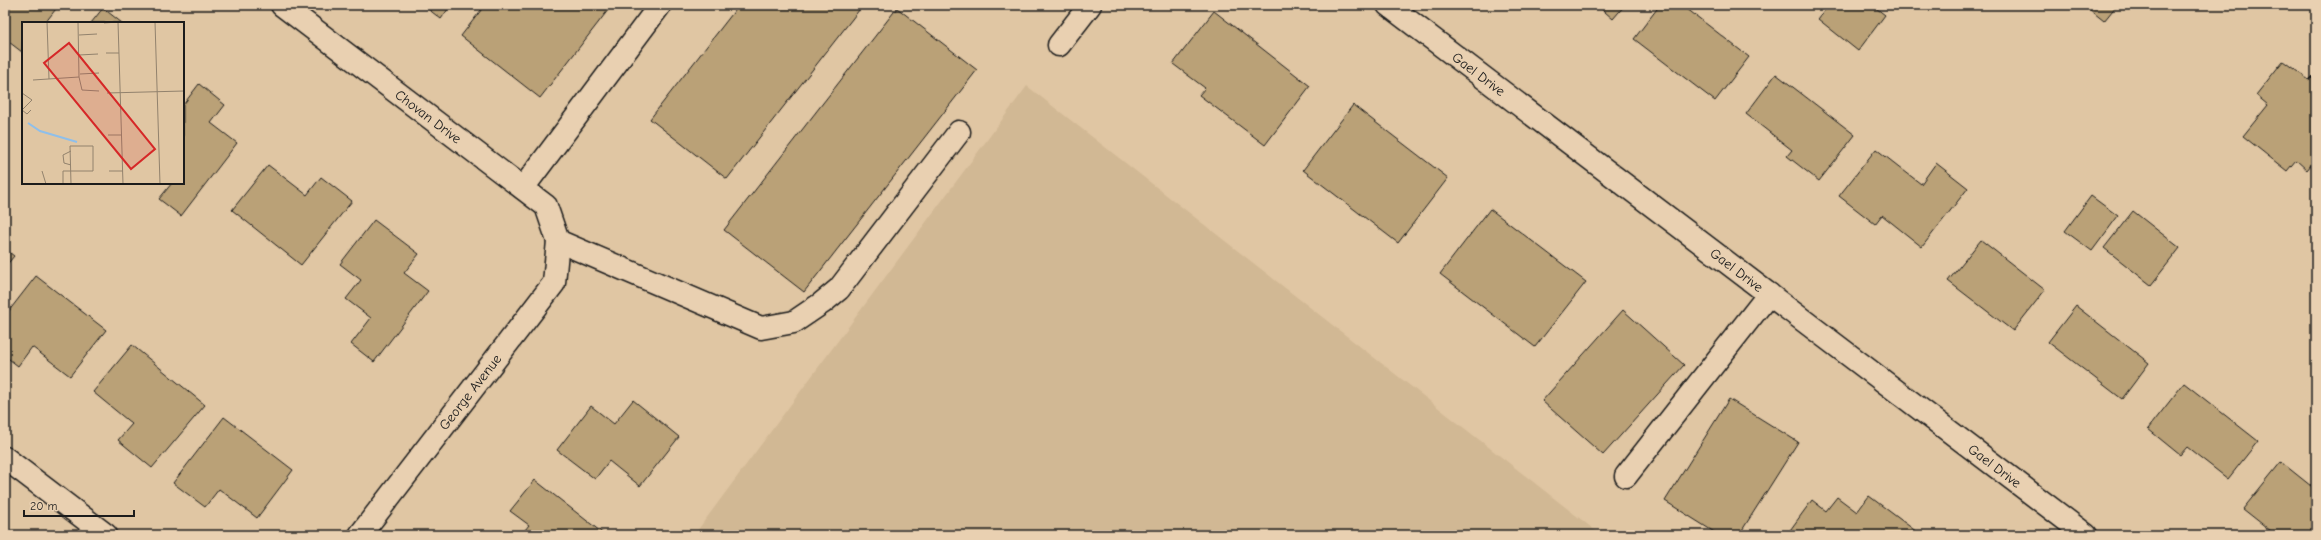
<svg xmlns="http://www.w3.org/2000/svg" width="2321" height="540" font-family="'Comic Neue',sans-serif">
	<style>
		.built { fill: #d1b894 }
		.building { fill: #baa177; stroke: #1c1c1c }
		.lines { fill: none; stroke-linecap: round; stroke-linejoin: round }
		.minor-casing { stroke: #1c1c1c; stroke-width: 25 }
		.minor { stroke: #e9d0b1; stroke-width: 22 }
		.labels { text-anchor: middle; stroke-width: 3; stroke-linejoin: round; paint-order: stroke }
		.street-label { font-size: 14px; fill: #1c1c1c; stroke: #e9d0b1 }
		.inset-river { fill: none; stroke: #8fbfea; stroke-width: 2 }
		.inset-road { fill: none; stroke: #92826d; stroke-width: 1 }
		.view { fill: #d62828; fill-opacity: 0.15; stroke: #d62828; stroke-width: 2 }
		.inset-edge { fill: none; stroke: #1c1c1c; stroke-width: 2 }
	</style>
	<rect width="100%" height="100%" fill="#e0c6a3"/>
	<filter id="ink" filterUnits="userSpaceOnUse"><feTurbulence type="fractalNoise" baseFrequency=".025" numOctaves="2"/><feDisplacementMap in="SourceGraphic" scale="8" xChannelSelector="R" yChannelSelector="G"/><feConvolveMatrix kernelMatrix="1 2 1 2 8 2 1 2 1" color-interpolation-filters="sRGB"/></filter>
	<g filter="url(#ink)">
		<polygon class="built" points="1027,86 1601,535 694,535"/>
		<g class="building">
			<polygon points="5,5 59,5 45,23 23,23 22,52 5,39"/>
			<polygon points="423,5 451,5 441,19"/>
			<polygon points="485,5 612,5 540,98 461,36"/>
			<polygon points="739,5 863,5 727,179 650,119"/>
			<polygon points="1597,5 1625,5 1613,19"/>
			<polygon points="1660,5 1682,5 1749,57 1715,101 1634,39"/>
			<polygon points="1829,5 1872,5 1885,15 1858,51 1818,19"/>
			<polygon points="2084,5 2117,5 2104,21"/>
			<polygon points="103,8 122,23 91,23"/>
			<polygon points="897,8 977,70 804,292 724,230"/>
			<polygon points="1214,11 1310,86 1265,145 1199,95 1205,88 1173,64"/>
			<polygon points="2283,61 2309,80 2316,73 2316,159 2307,170 2296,160 2287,171 2243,136 2268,105 2256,95"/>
			<polygon points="1776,74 1855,135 1819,181 1787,156 1792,150 1746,114"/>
			<polygon points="199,84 225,105 211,123 237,143 181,216 159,199 172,183 183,183 183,105"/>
			<polygon points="1353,105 1448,178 1398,243 1303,170"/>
			<polygon points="1876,149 1921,184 1936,163 1968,188 1922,247 1882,215 1875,224 1839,196"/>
			<polygon points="268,165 307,195 321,177 352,201 301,265 232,210"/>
			<polygon points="2091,196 2118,216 2092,251 2065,231"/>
			<polygon points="1490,209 1586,282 1535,347 1440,274"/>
			<polygon points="2133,211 2180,248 2151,285 2104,248"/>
			<polygon points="374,220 419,254 404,273 428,291 374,362 351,344 371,318 346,299 361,280 340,264"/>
			<polygon points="1981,240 2045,290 2013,331 1948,281"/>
			<polygon points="5,249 14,256 5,267"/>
			<polygon points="36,276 106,330 70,376 32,347 18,366 5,356 5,316"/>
			<polygon points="2076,306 2149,363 2122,399 2048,342"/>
			<polygon points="1623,310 1684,365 1603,455 1542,401"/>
			<polygon points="132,345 205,405 152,468 118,440 132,424 93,392"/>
			<polygon points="2184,383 2258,441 2228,479 2187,447 2180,455 2148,429"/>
			<polygon points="1729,399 1798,442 1739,535 1719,535 1665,501"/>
			<polygon points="633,400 679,437 640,486 609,461 595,479 557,450 591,406 614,424"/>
			<polygon points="224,417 293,470 257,518 219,489 205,507 173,483"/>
			<polygon points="2281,462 2316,490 2316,535 2276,535 2243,509"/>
			<polygon points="535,480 605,535 521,535 529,525 510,511"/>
			<polygon points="1869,496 1921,535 1791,535 1788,533 1812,500 1826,511 1837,497 1857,512"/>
		</g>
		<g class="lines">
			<g class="minor-casing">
				<g id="minor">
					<path id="s1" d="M282,5L546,206L558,241L554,283L360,535"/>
					<path id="s2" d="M1388,5L2086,535"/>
					<polyline points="1059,45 1090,5"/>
					<polyline points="523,188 660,5"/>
					<polyline points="558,241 761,328 794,322 822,303 839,289 959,132"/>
					<polyline points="5,458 106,535"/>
					<polyline points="1626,476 1769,294"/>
				</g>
			</g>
			<use href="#minor" class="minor"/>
		</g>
	</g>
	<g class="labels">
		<g class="street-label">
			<text dy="5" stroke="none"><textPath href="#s2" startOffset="114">Gael Drive</textPath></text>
			<text dy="5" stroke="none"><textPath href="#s1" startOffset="184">Chovan Drive</textPath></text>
			<text dy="5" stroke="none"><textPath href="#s2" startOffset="438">Gael Drive</textPath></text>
			<text transform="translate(470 392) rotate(-52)" y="5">George Avenue</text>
			<text dy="5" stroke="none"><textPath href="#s2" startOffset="762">Gael Drive</textPath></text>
		</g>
	</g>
	<g transform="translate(22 22)">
		<rect width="162" height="162" fill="#e0c6a3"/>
		<path class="inset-river" d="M6,101L18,109L55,120"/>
		<path class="inset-road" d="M25,0L27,57M56,0L57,55L60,68L77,69M96,0L101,162M133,0L138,162M82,1L96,0M57,13L75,12M84,31H97M57,33L76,32M58,52L77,51M11,58L57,55M0,71L10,78L0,88L5,92L9,88M85,71L162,69M86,113H99M48,124L49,162M49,129L41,133L42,141L49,143M20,149L24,162M87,149H101M41,162V149H71V124H48"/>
		<path class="view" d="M47,21L133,127L109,147L22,41Z"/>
		<rect width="162" height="162" class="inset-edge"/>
	</g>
	<rect width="2321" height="540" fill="none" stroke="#e9d0b1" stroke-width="20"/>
	<rect x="10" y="10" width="2301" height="520" fill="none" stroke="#1c1c1c" stroke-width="1.5" filter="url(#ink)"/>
	<path d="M24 510v6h110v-6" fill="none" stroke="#1c1c1c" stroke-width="2"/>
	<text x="30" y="510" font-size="12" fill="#1c1c1c" stroke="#e9d0b1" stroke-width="3" paint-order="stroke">20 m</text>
</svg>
